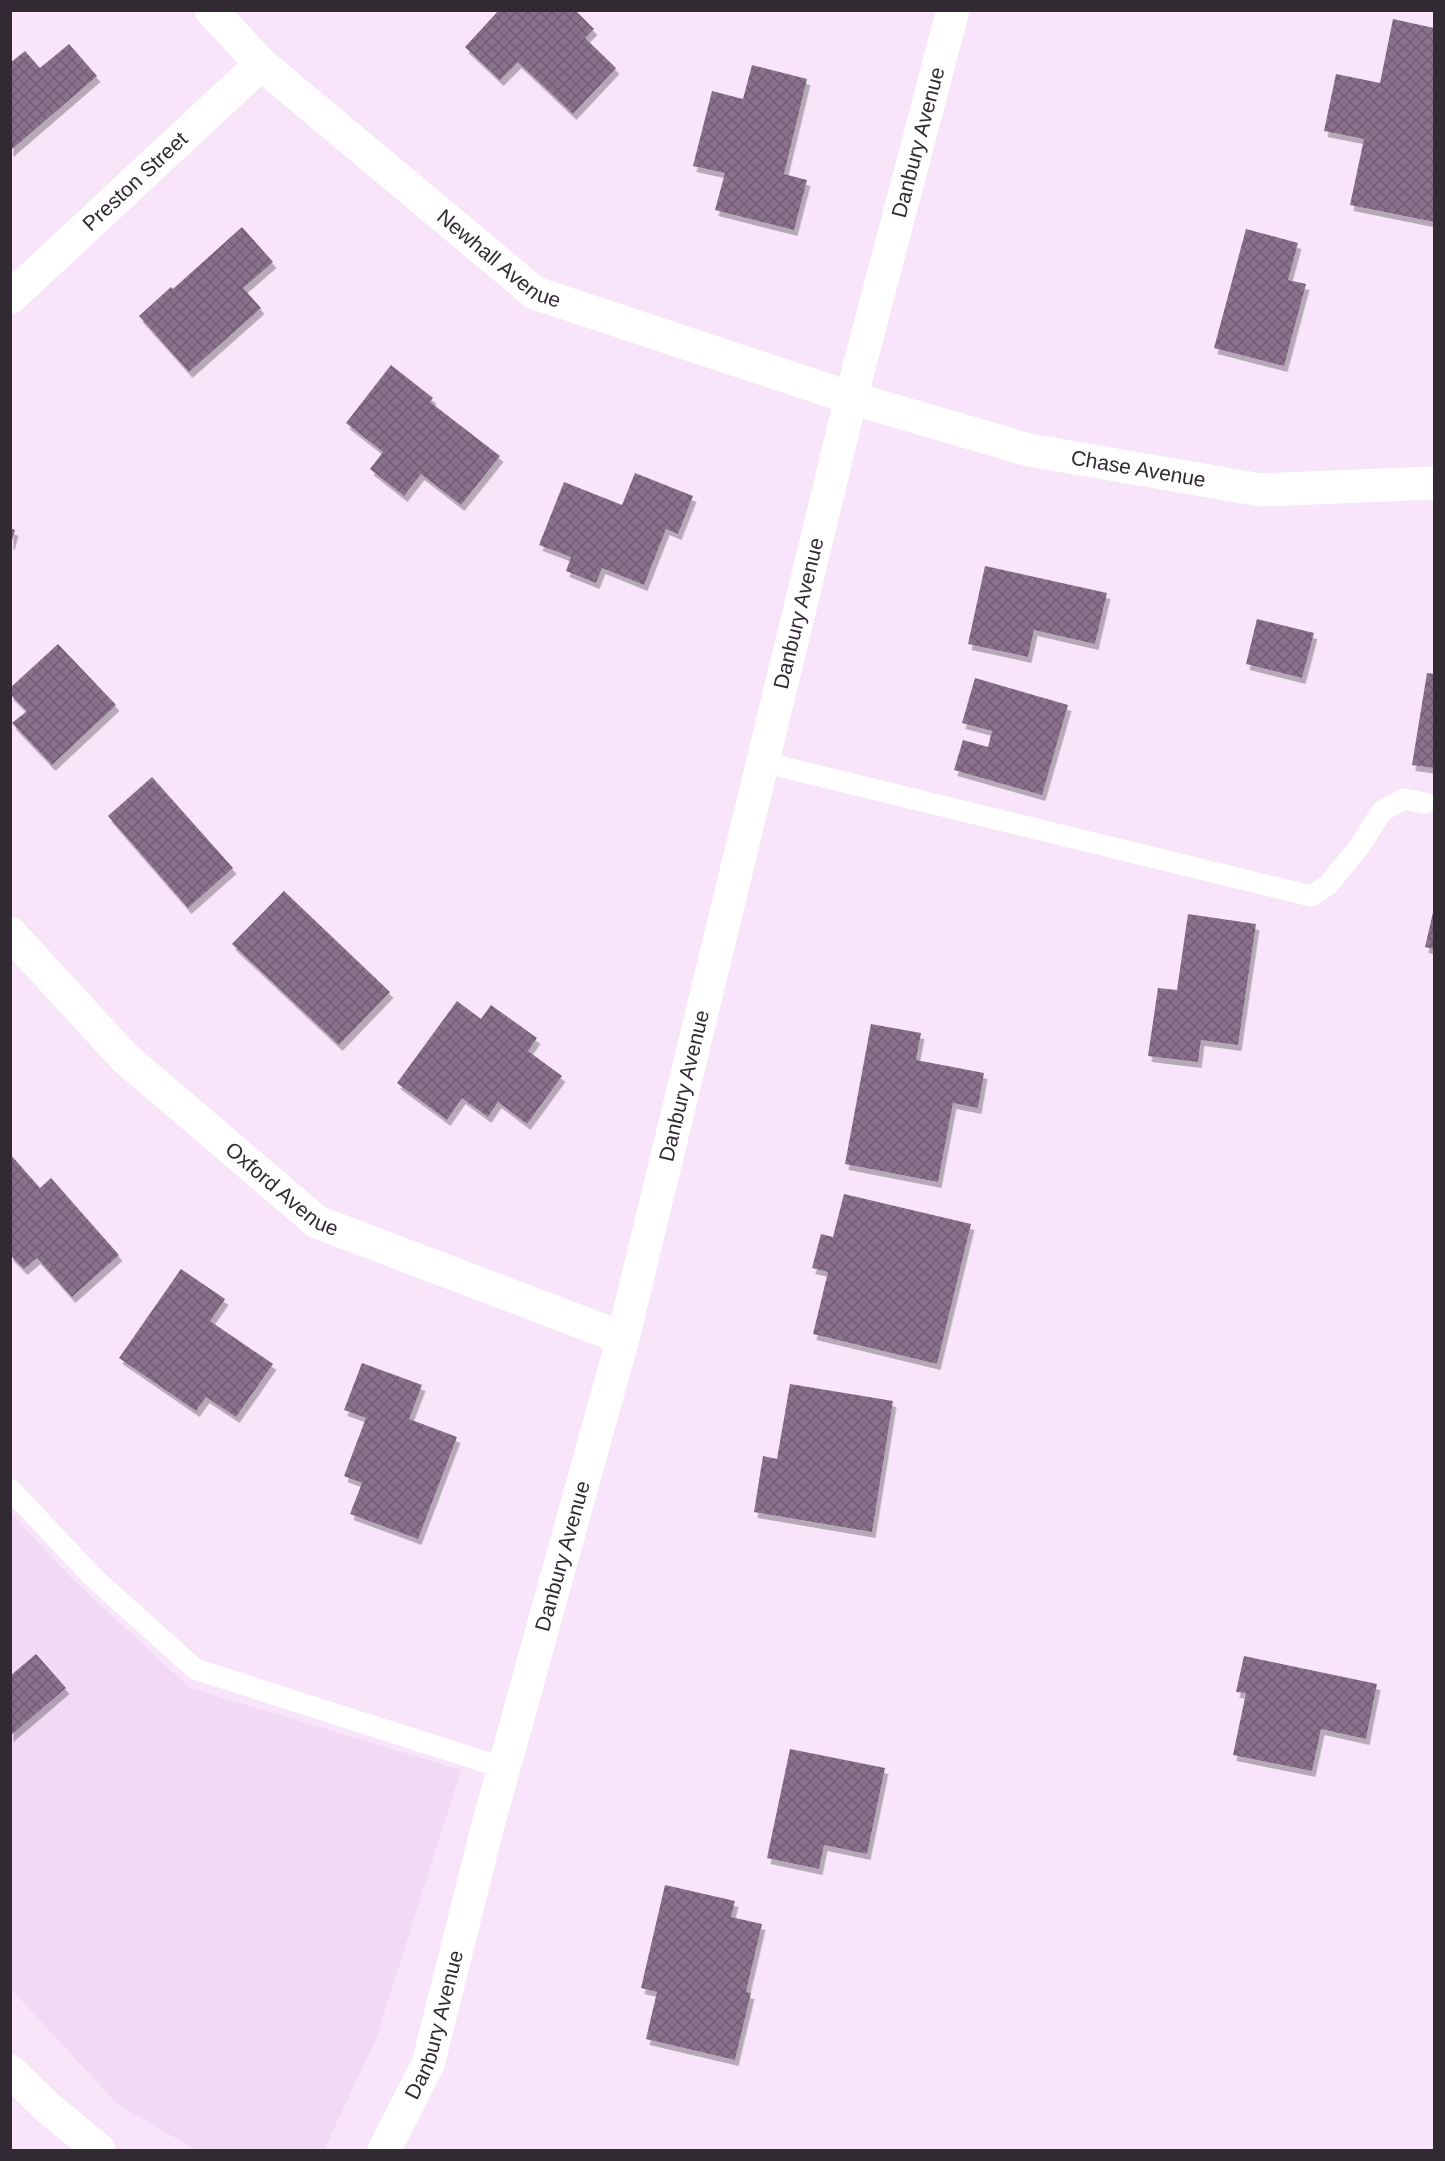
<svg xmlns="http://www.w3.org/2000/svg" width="1445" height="2161" font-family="Arial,sans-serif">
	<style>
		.built { fill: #f2d9f4 }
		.building { fill: url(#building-cross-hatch); filter: url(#shadow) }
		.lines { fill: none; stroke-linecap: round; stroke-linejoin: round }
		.service { stroke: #fff; stroke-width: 21 }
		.minor { stroke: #fff; stroke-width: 33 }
		.tertiary { stroke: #fff; stroke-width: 33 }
		.secondary { stroke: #fff; stroke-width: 33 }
		.labels { text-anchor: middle; stroke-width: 6; stroke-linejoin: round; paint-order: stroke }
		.street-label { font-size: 21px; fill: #312a32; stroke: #f9e5fa }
	</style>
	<defs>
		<pattern id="building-cross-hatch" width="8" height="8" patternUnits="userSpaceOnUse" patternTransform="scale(1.5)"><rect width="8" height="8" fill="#8a718c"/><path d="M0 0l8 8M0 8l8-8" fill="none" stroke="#715d73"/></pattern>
		<filter id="shadow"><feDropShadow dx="3.5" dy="6" stdDeviation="0" flood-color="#0004"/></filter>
	</defs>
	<rect width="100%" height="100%" fill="#f9e5fa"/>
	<polygon class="built" points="11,1513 70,1577 190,1688 461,1770 376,2039 324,2150 196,2150 117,2104 11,1989"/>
	<g class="building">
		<polygon points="499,10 575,10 594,29 585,38 616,68 573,114 518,62 500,80 465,47"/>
		<polygon points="1393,19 1434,28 1434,222 1350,205 1364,139 1324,131 1336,74 1380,83"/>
		<polygon points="69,44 97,76 10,151 10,63 25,51 40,68"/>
		<polygon points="752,65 807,79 784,174 807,180 794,230 715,210 725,173 693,166 712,91 743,99"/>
		<polygon points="242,227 273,262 243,288 261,308 189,372 139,316 171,287 173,289"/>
		<polygon points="1246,229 1298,243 1288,280 1306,284 1284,366 1214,348"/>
		<polygon points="391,365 433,398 430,402 500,456 461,505 421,474 404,496 370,469 383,452 346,423"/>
		<polygon points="635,473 693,496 678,534 666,529 644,585 602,568 596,583 566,571 571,557 539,545 564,482 622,505"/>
		<polygon points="10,528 15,530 11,544 10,544"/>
		<polygon points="985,566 1107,593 1095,644 1034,630 1028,657 968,644"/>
		<polygon points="1257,619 1314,633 1302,678 1246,664"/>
		<polygon points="58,644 116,705 52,765 12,723 27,711 10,694 10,688"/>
		<polygon points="1427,673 1434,674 1434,768 1412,765"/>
		<polygon points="975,678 1068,705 1042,795 954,770 963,740 988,747 992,731 962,723"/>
		<polygon points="152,777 233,868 188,908 108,816"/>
		<polygon points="284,891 390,992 339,1045 232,944"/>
		<polygon points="1434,908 1434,949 1425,947"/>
		<polygon points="1188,914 1256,924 1238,1045 1201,1040 1198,1062 1148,1056 1158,988 1177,990"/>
		<polygon points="457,1001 481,1019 491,1005 537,1038 528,1051 562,1076 527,1124 498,1102 488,1117 462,1098 447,1120 397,1083"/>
		<polygon points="871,1024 921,1033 916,1060 984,1073 978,1108 953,1103 938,1182 845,1164"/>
		<polygon points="10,1154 40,1188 51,1178 119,1255 72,1297 37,1258 24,1269 10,1255 10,1233 12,1232 10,1229"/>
		<polygon points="844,1194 971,1224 937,1364 813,1334 828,1272 812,1268 821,1234 833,1237"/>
		<polygon points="181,1269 225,1299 210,1321 273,1364 236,1417 206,1397 196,1411 119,1358"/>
		<polygon points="362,1363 422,1385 409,1419 457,1437 418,1539 350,1514 362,1483 344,1476 366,1418 344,1410"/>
		<polygon points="790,1384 893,1401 872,1532 754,1512 763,1456 777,1459"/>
		<polygon points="36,1654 66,1688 10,1736 10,1676"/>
		<polygon points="1244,1656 1377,1684 1366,1739 1321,1729 1312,1771 1233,1755 1246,1693 1236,1692"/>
		<polygon points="790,1749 885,1768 867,1854 824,1845 819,1869 767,1858"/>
		<polygon points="665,1885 735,1901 731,1917 762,1924 746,1992 751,1993 735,2060 646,2039 657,1992 641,1988"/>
	</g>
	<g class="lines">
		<g class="service">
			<polyline points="762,762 1311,896 1328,885 1359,847 1382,811 1404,799 1425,803"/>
			<polyline points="10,1489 94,1578 195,1669 504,1768"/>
		</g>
		<g class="minor">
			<path id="s1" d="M211,10L261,64L535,293L851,398L1029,450L1261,490L1434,483"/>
			<path id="s2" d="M10,298L261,64"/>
			<path id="s3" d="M10,933L125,1058L317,1222L623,1338"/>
		</g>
		<path class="tertiary" id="s4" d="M384,2150L428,2064L487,1829L623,1338L851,398L953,10"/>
		<polyline class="secondary" points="10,2071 47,2107 99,2150"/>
	</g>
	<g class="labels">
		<g class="street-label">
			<text dy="7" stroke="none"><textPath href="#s4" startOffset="2080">Danbury Avenue</textPath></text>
			<text dy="7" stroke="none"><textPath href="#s2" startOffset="171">Preston Street</textPath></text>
			<text dy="7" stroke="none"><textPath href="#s1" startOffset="382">Newhall Avenue</textPath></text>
			<text dy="7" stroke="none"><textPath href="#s1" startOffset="1060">Chase Avenue</textPath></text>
			<text dy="7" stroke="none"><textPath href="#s4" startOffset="1594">Danbury Avenue</textPath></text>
			<text dy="7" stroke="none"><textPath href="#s4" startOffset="1108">Danbury Avenue</textPath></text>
			<text dy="7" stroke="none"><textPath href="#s3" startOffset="375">Oxford Avenue</textPath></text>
			<text dy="7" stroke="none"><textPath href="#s4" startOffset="622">Danbury Avenue</textPath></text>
			<text dy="7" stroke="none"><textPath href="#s4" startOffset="136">Danbury Avenue</textPath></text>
		</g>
	</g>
	<rect width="1445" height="2161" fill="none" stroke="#312a32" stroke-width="24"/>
</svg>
